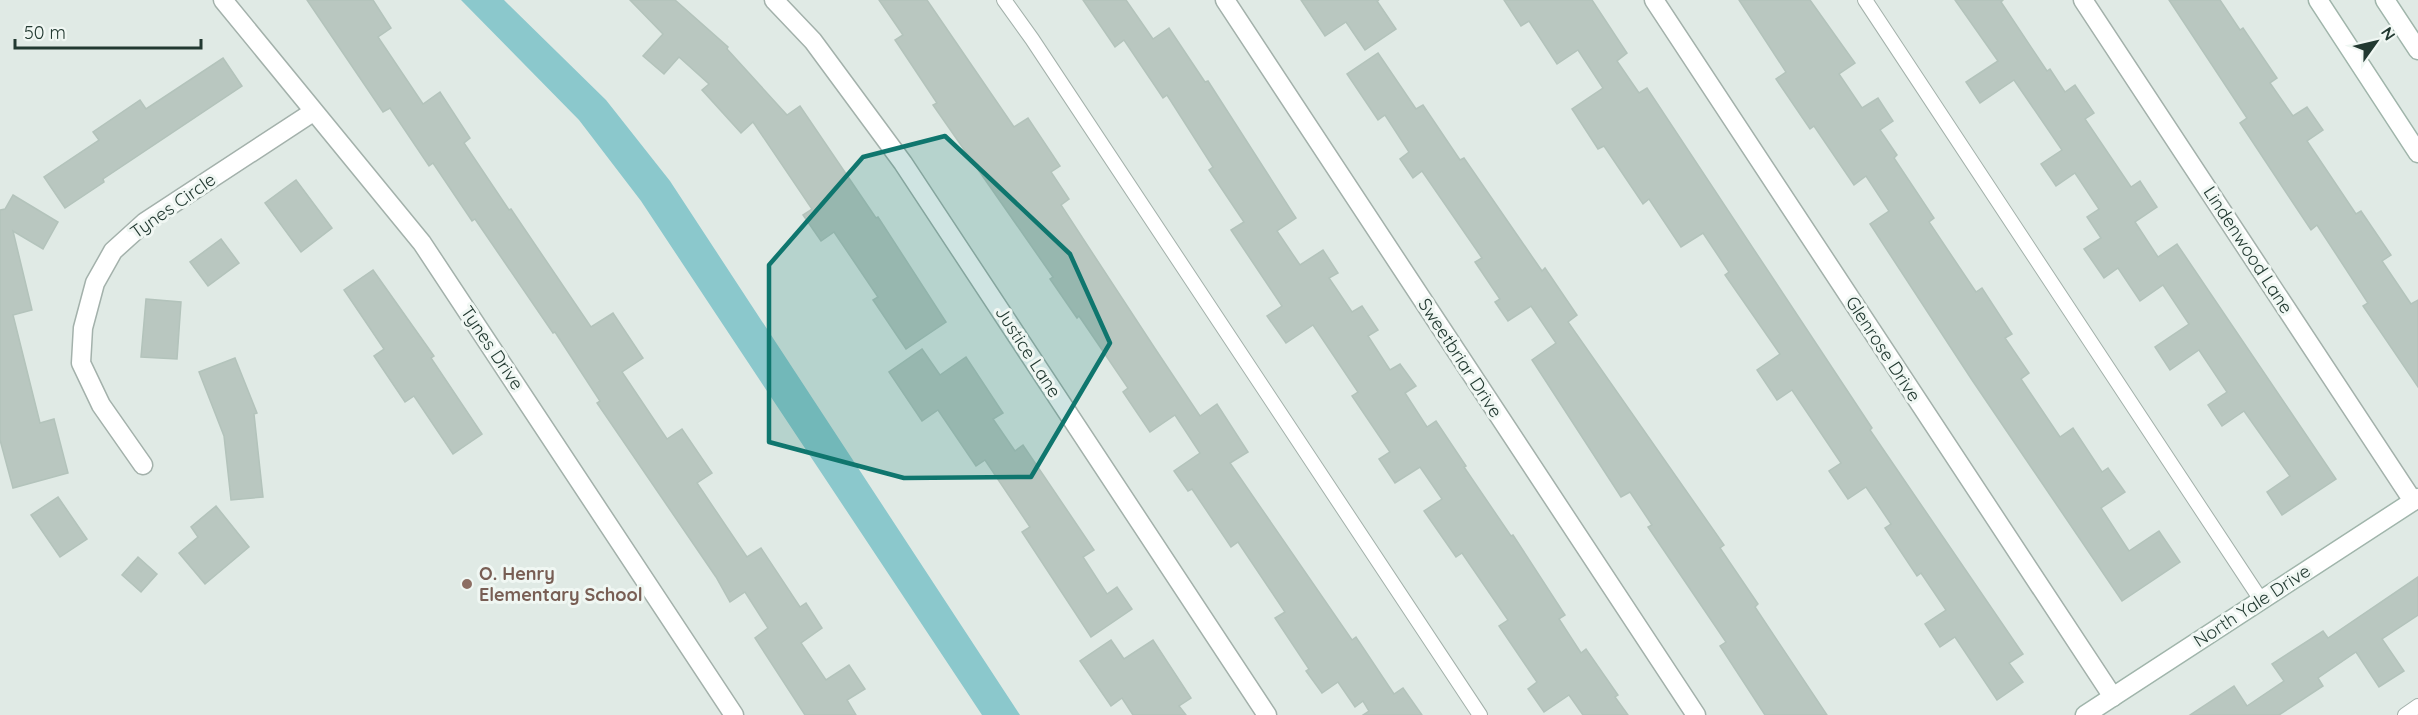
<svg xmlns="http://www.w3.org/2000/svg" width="2418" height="715" font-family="Quicksand,sans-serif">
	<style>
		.water { fill: #8bc8cc }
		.building { fill: #b9c7c0; stroke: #b3c3bb; stroke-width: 1.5 }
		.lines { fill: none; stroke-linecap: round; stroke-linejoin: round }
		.lane-casing { stroke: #a3b1ab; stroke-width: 16 }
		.street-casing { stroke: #a3b1ab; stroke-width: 21 }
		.secondary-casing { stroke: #a0b5ab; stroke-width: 21 }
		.lane { stroke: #fff; stroke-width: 14 }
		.street { stroke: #fff; stroke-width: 18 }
		.secondary { stroke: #fff; stroke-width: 18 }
		.marked { fill: #0f766e; fill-opacity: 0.2; stroke: #0f766e; stroke-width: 4.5; stroke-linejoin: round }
		.education-dot { fill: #8d6e63; stroke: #f0f7f3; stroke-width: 2 }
		.labels { text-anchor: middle; stroke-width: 6; stroke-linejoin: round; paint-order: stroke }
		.street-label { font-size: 18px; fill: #223931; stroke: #f0f7f3 }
		.education-label { font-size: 18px; font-weight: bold; fill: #785e54; stroke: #f0f7f3; text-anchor: start }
	</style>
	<rect width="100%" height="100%" fill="#e0eae5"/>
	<polygon class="water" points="461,0 504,0 606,100 670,181 1020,715 982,715 641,201 579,120"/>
	<g class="building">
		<polygon points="307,0 373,0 391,28 378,37 423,104 440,92 470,138 464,143 509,210 511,209 591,327 613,313 643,358 622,372 667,439 682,429 712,473 697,483 747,557 761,548 800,607 806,603 822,628 801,643 826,680 849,665 865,689 847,700 856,715 805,715 755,638 768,628 745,592 730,602 716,577 597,403 600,401 555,332 553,333 475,219 472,221 433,163 429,166 390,108 383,112"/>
		<polygon points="630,0 675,0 728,47 727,49 787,115 800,106 876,218 878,217 946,322 906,349 873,300 878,297 834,232 821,241 803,215 812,209 753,122 741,133 702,90 709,84 679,57 664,74 643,56 663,34"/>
		<polygon points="879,0 927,0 1014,127 1028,118 1060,166 1051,172 1069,199 1061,205 1154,347 1200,416 1217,404 1248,452 1230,463 1352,640 1356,637 1394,694 1403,688 1422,715 1363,715 1369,711 1363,701 1355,707 1338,682 1322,693 1306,671 1309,669 1275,618 1285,612 1238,542 1231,547 1192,489 1188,491 1174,471 1200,453 1175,415 1150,432 1123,392 1128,388 1079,316 1077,318 1050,279 1053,277 933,105 937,103 895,40 903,35"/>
		<polygon points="1083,0 1126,0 1153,39 1169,28 1205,82 1208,81 1296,218 1277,231 1300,265 1323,250 1338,273 1329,278 1352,312 1362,306 1378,330 1368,336 1390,370 1400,364 1416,386 1405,393 1427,427 1436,421 1466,466 1464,467 1511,536 1513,535 1565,615 1559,619 1581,653 1586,649 1618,695 1615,697 1628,715 1583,715 1569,695 1544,712 1528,689 1537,682 1499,626 1508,620 1462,553 1456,557 1424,511 1442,499 1420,467 1395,483 1379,459 1390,452 1352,396 1358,392 1313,325 1286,343 1267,316 1282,306 1231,230 1244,222 1209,170 1213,167 1167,95 1163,98 1124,40 1115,47"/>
		<polygon points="1301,0 1379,0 1377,1 1396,29 1365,50 1346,22 1325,36"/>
		<polygon points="1504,0 1592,0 1627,53 1617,61 1639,93 1647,88 1872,428 1870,430 2023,654 2009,663 2023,682 1997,700 1955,637 1940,647 1925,624 1946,610 1921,573 1917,576 1885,528 1891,524 1866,487 1848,499 1829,471 1841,463 1792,390 1777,400 1757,370 1780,354 1725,275 1729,272 1703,233 1681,247 1649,199 1643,204 1604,146 1598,149 1572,109 1603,88 1578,50 1557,64 1529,21 1521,26"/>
		<polygon points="1739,0 1810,0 1855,63 1839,74 1862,108 1878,98 1893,121 1880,130 1897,155 1894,158 1934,218 1929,222 1976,292 1982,288 2012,334 2005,338 2029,373 2021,379 2060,437 2073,428 2102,472 2108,468 2125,492 2101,508 2129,551 2159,531 2180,562 2122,601 1972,380 1870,224 1889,211 1866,176 1854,185 1814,126 1810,129 1776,79 1786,72"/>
		<polygon points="1955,0 2003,0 2001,2 2047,71 2050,69 2065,92 2075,85 2094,113 2085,119 2131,187 2140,181 2157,207 2135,222 2158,257 2177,244 2336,479 2282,515 2267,492 2290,476 2244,411 2222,426 2208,405 2227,392 2199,350 2170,370 2155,347 2189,324 2163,285 2140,301 2118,268 2104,278 2084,249 2101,238 2087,217 2099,209 2075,173 2056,186 2041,164 2062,150 2014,80 1980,103 1966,82 1998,61"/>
		<polygon points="2169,0 2220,0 2240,30 2243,28 2277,78 2270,83 2293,116 2307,107 2323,130 2307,141 2356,214 2361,211 2391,255 2382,261 2411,304 2418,300 2418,387 2363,306 2368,303 2317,225 2311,230 2240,123 2247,118"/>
		<polygon points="1378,53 1416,109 1423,105 1460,160 1464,158 1542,271 1545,268 1577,315 1568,322 1724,545 1720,548 1758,604 1755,607 1827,715 1765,715 1720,646 1726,642 1648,527 1652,525 1630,492 1621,497 1532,360 1556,343 1531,306 1508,321 1495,302 1500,299 1475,262 1482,258 1422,171 1413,178 1400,159 1409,152 1385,115 1378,120 1347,74"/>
		<polygon points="223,58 242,86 103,179 104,182 65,208 44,177 99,140 93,132 140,100 146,109"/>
		<polygon points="296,180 332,228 301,252 265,203"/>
		<polygon points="13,195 58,222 43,249 13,231 32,310 13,315 40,423 54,419 68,473 13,488 0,440 0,210 5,209"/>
		<polygon points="221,239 239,263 208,286 190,262"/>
		<polygon points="373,270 434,356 431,358 482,434 453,454 414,396 405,402 374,356 384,349 344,290"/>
		<polygon points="146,299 181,302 177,359 141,357"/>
		<polygon points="922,349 940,375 966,357 1003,413 993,419 1015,451 1023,445 1094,550 1083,557 1107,594 1117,587 1132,609 1091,637 1022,532 1030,527 985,460 976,466 938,410 922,421 889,372"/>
		<polygon points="235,358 257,413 254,414 263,497 231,500 224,436 199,372"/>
		<polygon points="58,497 87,539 60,557 31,515"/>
		<polygon points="216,506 249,547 205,584 179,553 198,537 191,527"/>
		<polygon points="138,557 157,574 141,592 122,575"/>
		<polygon points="2418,577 2418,615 2382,639 2404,671 2379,687 2356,652 2318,678 2323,686 2279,715 2190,715 2234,686 2247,706 2284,681 2272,664 2323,631 2328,638"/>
		<polygon points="1111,640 1124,659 1153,640 1191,698 1179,706 1186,715 1133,715 1122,698 1111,706 1080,661"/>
	</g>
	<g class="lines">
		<g class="lane-casing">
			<g id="lane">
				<polyline points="1004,0 1032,39 1480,715"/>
				<polyline points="1865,0 2261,600"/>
				<polyline points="2405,715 2418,706"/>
			</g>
		</g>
		<g class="street-casing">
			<g id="street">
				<polyline points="223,0 422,243 734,715"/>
				<polyline points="774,0 813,41 903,163 1267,715"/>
				<polyline points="1225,0 1696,715"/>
				<polyline points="1654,0 2113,697"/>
				<polyline points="2083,0 2413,501"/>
				<polyline points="143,465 101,405 81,363 83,328 95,283 113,251 145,222 313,112"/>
			</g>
		</g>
		<g class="secondary-casing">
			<g id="secondary">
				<polyline points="2318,0 2418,153"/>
				<polyline points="2385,0 2418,50"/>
				<polyline points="2085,715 2418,498"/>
			</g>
		</g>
		<use href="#lane" class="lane"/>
		<use href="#street" class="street"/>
		<use href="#secondary" class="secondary"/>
	</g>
	<path class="marked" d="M945,136L1070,254L1110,343L1031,477L904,478L769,442V265L863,157Z"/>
	<circle class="education-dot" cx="467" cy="584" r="6"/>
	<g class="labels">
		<g class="street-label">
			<text transform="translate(173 206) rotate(-35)" y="6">Tynes Circle</text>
			<text transform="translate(2248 250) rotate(57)" y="6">Lindenwood Lane</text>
			<text transform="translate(492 348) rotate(56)" y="6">Tynes Drive</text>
			<text transform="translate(1883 349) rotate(57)" y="6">Glenrose Drive</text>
			<text transform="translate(1028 352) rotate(57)" y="6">Justice Lane</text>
			<text transform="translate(1460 358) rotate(57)" y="6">Sweetbriar Drive</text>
			<text transform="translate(2252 606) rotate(-33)" y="6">North Yale Drive</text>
		</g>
		<g class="education-label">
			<text x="479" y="580">O. Henry<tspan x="479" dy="21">Elementary School</tspan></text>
		</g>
	</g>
	<g transform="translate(2376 42) rotate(56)" stroke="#f0f7f3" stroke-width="4.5" paint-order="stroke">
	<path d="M0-4.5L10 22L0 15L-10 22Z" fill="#223931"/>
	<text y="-9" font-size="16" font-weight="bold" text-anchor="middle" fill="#223931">N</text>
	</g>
	<path d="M15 39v9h186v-9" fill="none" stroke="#223931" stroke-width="3"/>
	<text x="24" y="39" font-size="18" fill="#223931" stroke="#f0f7f3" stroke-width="4.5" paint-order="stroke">50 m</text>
</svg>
